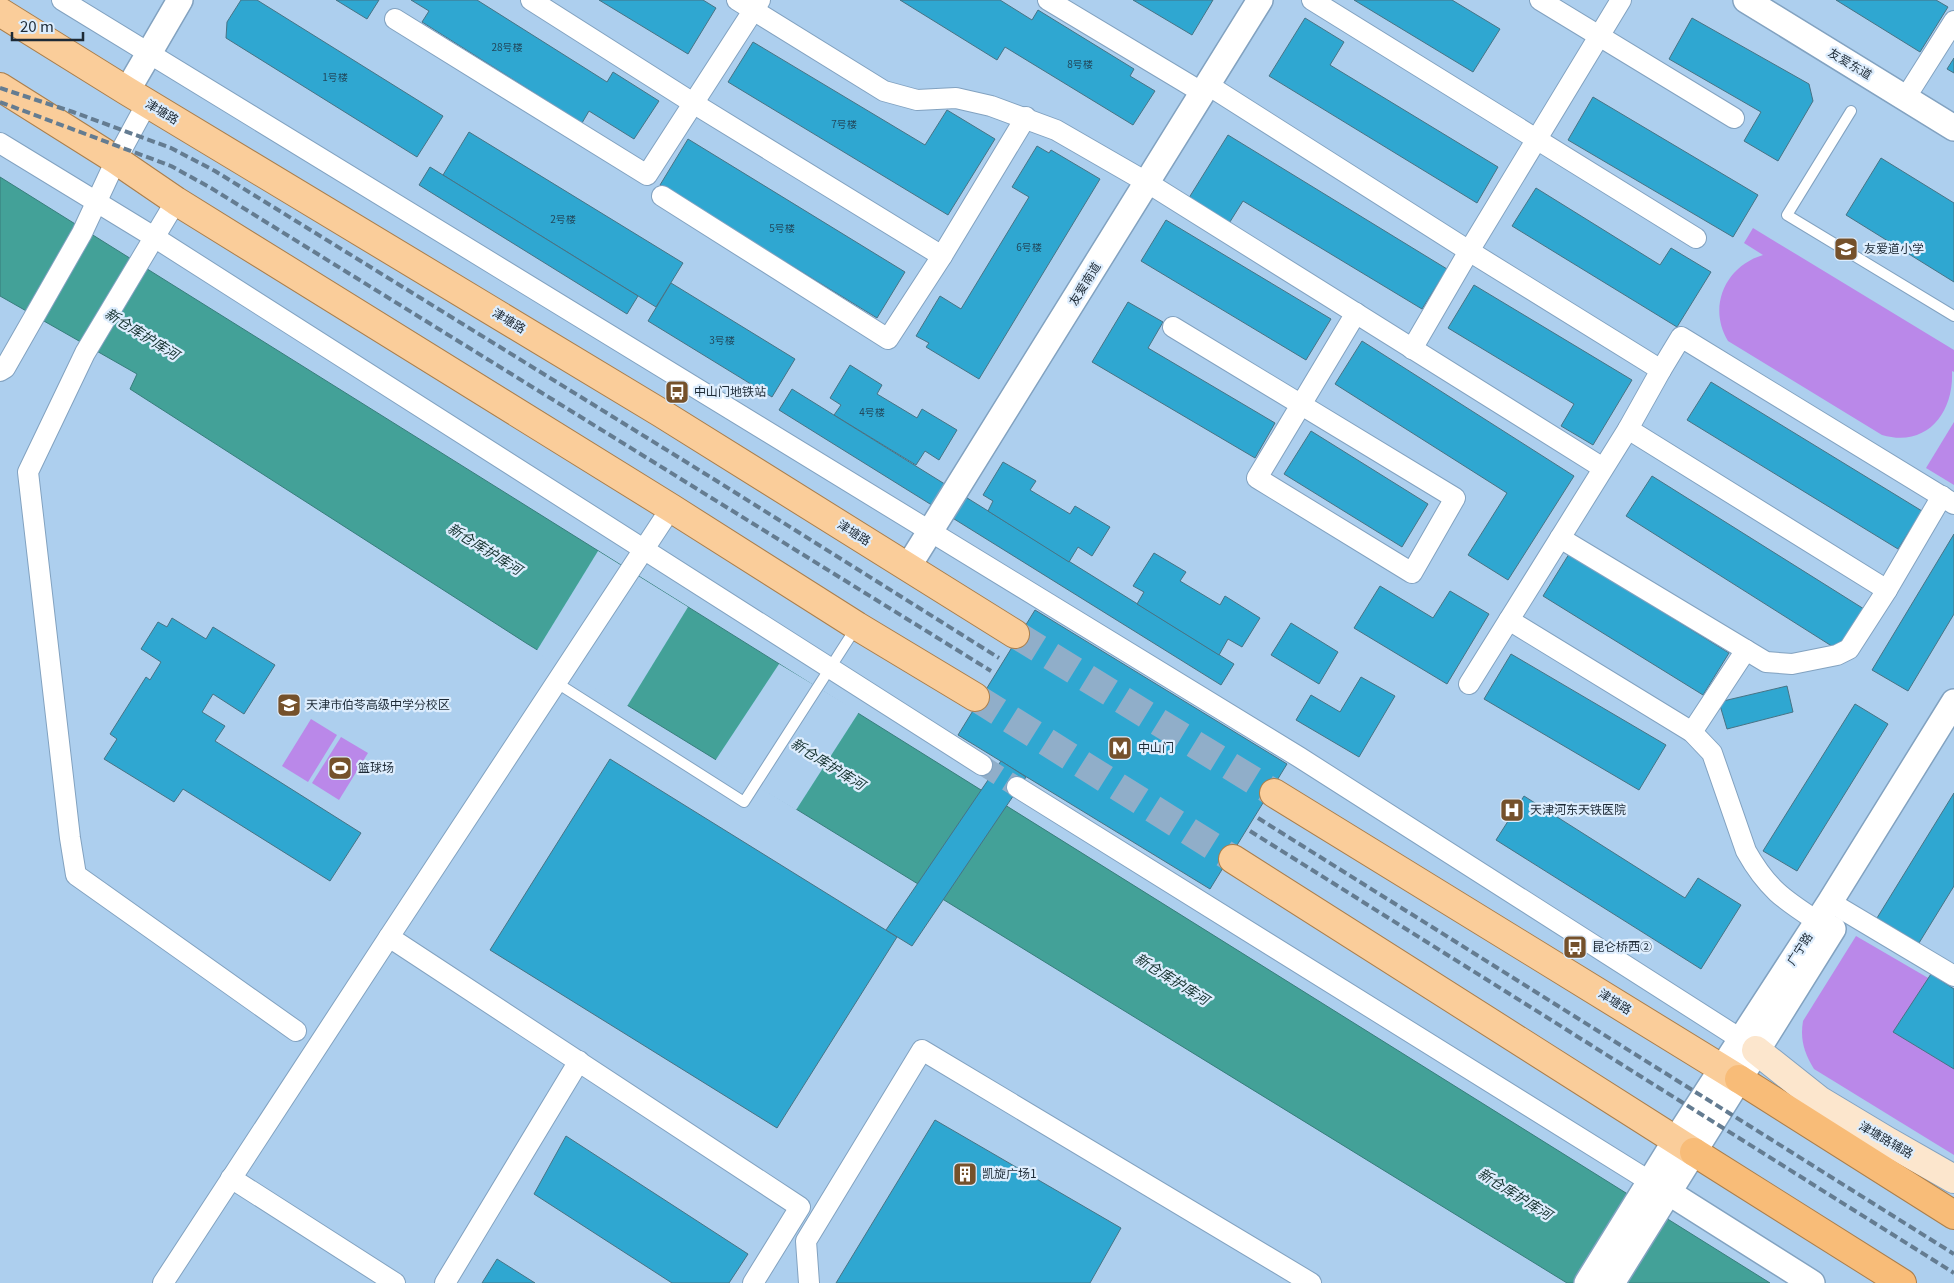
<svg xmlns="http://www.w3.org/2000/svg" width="1954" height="1283" font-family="Georgia,'Noto Sans SC',serif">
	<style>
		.green { fill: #ba88e9 }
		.water { fill: #43a198; stroke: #387d7b }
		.pier { fill: #adcfee }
		.building { fill: #2fa7d1; stroke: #477385 }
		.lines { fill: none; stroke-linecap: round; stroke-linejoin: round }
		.minor-tunnel { stroke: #90aec9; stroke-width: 20; stroke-dasharray: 20 10; stroke-linecap: butt }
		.primary-tunnel { stroke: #90aec9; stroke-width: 28; stroke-dasharray: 28 14; stroke-linecap: butt }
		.service-casing { stroke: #82a2c0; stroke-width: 12 }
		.minor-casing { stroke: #82a2c0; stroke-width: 22 }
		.tertiary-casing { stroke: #82a2c0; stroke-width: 28 }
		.secondary-casing { stroke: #82a2c0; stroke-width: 30 }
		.primary-casing { stroke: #aa7e4b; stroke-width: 30 }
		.trunk-casing { stroke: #aa7e4b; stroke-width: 30 }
		.service { stroke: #fff; stroke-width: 10 }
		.minor { stroke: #fff; stroke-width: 20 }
		.tertiary { stroke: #fff; stroke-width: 25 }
		.secondary { stroke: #fce6cd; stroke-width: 28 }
		.primary { stroke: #facd9a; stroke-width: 28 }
		.trunk { stroke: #f8bc78; stroke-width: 28 }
		.rail { stroke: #647c91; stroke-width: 4; stroke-dasharray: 8 4; stroke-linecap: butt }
		.labels { text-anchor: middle; stroke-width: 4.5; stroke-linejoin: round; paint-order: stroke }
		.number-label { font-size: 10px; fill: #22495d }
		.street-label { font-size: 12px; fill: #1d2a36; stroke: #ddedfd }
		.poi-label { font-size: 12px; fill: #1d2a36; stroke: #ddedfd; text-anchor: start }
		.water-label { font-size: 14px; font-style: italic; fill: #163330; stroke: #ddedfd }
	</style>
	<rect width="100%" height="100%" fill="#adcfee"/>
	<g class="green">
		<path d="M1753,228L1954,350V372L1952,371C1954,414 1926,448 1882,435L1728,341C1707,306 1726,266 1763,255L1744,243Z"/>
		<polygon points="1954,422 1954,485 1926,468"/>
		<polygon points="311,719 337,735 308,782 282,766"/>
		<polygon points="341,737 368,753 339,800 312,783"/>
		<path d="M1856,936L1954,993V1155L1814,1069C1804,1053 1800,1039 1803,1021Z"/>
	</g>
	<polygon class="water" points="0,177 1770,1283 1567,1283 526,643 130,389 137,374 0,296"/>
	<g class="pier">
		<polygon points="598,551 688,607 626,708 536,652"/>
		<polygon points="779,664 859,712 796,810 715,761"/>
	</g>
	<g class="building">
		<polygon points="241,0 257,0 443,116 417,157 226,38 227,22"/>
		<polygon points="336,0 379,0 367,19"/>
		<polygon points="411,0 477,0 607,82 613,72 659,101 634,139 589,111 582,123 422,22 429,11"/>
		<polygon points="599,0 703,0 716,8 688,54"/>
		<polygon points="900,0 1000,0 1032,20 1038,10 1134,69 1130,76 1155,91 1133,125 1005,47 997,60"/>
		<polygon points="1133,0 1213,0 1192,35"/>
		<polygon points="1354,0 1452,0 1500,29 1473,72"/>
		<polygon points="1836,0 1936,0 1948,7 1920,52"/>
		<polygon points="1305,18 1344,42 1330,65 1498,167 1477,203 1269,76"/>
		<polygon points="1692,18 1809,84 1813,101 1778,161 1744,141 1761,112 1669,59"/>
		<polygon points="753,42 925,145 947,110 995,139 948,215 728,82"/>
		<polygon points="1954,58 1954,73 1947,69"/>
		<polygon points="1593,97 1758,195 1733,237 1568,140"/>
		<polygon points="469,132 683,263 656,307 443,175"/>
		<polygon points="1228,135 1447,269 1422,309 1243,201 1228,225 1187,201"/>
		<polygon points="688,139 905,272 877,318 660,185"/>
		<polygon points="1037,146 1049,153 1051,150 1100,179 979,379 926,347 929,343 916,336 940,296 961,309 1029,197 1012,187"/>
		<polygon points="1881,158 1954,203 1954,282 1846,215"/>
		<polygon points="430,167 638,296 627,314 419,185"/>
		<polygon points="1536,188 1660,265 1671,248 1711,272 1677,327 1512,226"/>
		<polygon points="1166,220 1331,319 1306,360 1141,261"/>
		<polygon points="671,283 795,359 772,397 648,321"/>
		<polygon points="1474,285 1632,380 1593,445 1561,426 1574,404 1448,328"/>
		<polygon points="1128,302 1163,322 1148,348 1275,423 1255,458 1092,362"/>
		<polygon points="1362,341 1574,476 1508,580 1468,555 1507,493 1335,384"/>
		<polygon points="850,365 882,385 877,394 917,418 922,409 957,430 939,460 925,451 916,465 834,415 841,405 830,398"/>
		<polygon points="1711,382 1922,511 1898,549 1687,420"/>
		<polygon points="792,389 1234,664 1221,685 779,410"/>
		<polygon points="1311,431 1428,504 1402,547 1284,474"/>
		<polygon points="1003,462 1036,481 1030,490 1070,514 1075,506 1110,527 1092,556 1078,547 1069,562 988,511 993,501 983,495"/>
		<polygon points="1652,476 1864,609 1838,650 1626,516"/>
		<polygon points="1954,534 1954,614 1908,691 1872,670"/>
		<polygon points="1154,553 1186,572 1180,581 1220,605 1225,596 1260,618 1242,647 1228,639 1219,655 1137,604 1144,592 1133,586"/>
		<polygon points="1569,554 1729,653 1703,695 1543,596"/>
		<polygon points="1380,586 1433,618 1450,591 1489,614 1447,684 1354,628"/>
		<polygon points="1035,610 1287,764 1210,889 958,735"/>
		<polygon points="172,618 206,639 213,627 275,665 244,714 213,694 202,712 225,726 215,741 361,833 330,881 183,789 174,802 104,759 117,739 110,734 146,677 150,680 161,662 141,649 158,622 167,627"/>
		<polygon points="1291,623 1338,652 1319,684 1271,655"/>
		<polygon points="1511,654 1666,745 1639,790 1484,699"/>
		<polygon points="1361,677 1395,696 1359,757 1296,720 1311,695 1340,712"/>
		<polygon points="1787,686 1793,712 1727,729 1719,702"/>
		<polygon points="1855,704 1888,724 1797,871 1763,851"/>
		<polygon points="610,759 897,937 777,1128 490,950"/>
		<polygon points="1001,761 1026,777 912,946 886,930"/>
		<polygon points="1954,793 1954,886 1919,943 1877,918"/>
		<polygon points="1524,796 1685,898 1698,878 1741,905 1701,969 1496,840"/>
		<polygon points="1931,974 1954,989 1954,1069 1893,1032"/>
		<polygon points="935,1120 1121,1228 1090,1283 836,1283"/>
		<polygon points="566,1136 748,1254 729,1283 672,1283 534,1194"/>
		<polygon points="497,1259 535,1283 482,1283"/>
	</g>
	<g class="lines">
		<polyline class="minor-tunnel" points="982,765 1017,787"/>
		<g class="primary-tunnel">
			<polyline points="1015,634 1274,793"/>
			<polyline points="975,697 1233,859"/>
		</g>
		<g class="service-casing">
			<g id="service">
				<polyline points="1851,111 1787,215 1954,316"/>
				<polyline points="557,683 744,802 857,626"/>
			</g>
		</g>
		<g class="minor-casing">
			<g id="minor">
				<polyline points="62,0 1299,757 1753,1047"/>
				<polyline points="531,0 693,103 942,256 1026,117"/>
				<polyline points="737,0 884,91 917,100 956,98 991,106 1056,130 1148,183 1603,468"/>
				<polyline points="1048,0 1203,93"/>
				<polyline points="1312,0 1696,238"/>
				<polyline points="1540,0 1734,118"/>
				<polyline points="395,19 647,175 760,0"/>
				<polyline points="1208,85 1469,251 1661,370 1628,429 1469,684"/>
				<polyline points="1906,97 1954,21"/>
				<polyline points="0,143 154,237 982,765"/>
				<polyline points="662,196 888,339 942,256"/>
				<polyline points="176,201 85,353 28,472 70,838 76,875 296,1031"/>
				<polyline points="1173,327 1455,498 1412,573 1257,478 1356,313"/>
				<polyline points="1412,349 1469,251 1621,0"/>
				<polyline points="1661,370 1681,337 1954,504"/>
				<polyline points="0,371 5,368 82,233 116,160 147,103"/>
				<polyline points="1628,429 1887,590"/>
				<polyline points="671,508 389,937 800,1207 753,1283"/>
				<polyline points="1560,538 1746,650"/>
				<path d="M1509,620L1692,732L1712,753L1746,851C1770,894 1790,903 1829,929"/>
				<polyline points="1692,732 1746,650 1766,662 1792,664 1837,655 1849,649 1887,590 1942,496"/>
				<polyline points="1017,787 1662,1189"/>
				<polyline points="1830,902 1954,976"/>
				<polyline points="231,1178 395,1283"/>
				<polyline points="163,1283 389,937"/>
				<polyline points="445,1283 579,1061"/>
				<polyline points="809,1283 806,1241 922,1050 1311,1283"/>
			</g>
		</g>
		<g class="tertiary-casing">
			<g id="tertiary">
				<polyline points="1746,0 1954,128"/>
				<polyline points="127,91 180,0"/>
				<polyline points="908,567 1260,0"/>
				<polyline points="1668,1192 1812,1283"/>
				<polyline points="1587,1283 1675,1141 1830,902 1954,702"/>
				<polyline points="1612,1283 1833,929"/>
			</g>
		</g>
		<g class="secondary-casing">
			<polyline id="secondary" points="1756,1050 1819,1100 1889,1142 1954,1179"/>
		</g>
		<g class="primary-casing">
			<g id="primary">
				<polyline points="0,12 127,91 661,413 1015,634"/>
				<polyline points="0,87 116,160 176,201 671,508 857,626 975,697"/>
				<polyline points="1274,793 1739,1079"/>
				<polyline points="1233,859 1694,1152"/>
			</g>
		</g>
		<g class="trunk-casing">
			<g id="trunk">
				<polyline points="1739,1079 1954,1215"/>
				<polyline points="1694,1152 1902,1283"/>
			</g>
		</g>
		<use href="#service" class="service"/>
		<use href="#minor" class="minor"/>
		<use href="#tertiary" class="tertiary"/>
		<use href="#secondary" class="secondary"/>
		<use href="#primary" class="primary"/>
		<use href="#trunk" class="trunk"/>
		<g class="rail">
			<polyline points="0,88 73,112 171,148 215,171 712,478 999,658"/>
			<polyline points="0,102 171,166 211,188 991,671"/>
			<polyline points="1258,818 1954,1254"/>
			<polyline points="1250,831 1954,1273"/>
		</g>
	</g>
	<defs>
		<g id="school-square" transform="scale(1.25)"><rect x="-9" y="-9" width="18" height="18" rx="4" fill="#75512b" stroke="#ddedfd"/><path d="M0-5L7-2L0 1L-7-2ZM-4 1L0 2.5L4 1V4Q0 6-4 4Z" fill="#fff"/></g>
		<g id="bus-square" transform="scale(1.25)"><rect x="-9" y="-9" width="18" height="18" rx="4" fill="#75512b" stroke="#ddedfd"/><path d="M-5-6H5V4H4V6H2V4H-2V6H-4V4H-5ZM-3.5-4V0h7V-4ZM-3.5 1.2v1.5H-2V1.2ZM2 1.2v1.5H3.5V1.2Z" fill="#fff"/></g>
		<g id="metro-square" transform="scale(1.25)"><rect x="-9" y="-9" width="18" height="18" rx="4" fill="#75512b" stroke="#ddedfd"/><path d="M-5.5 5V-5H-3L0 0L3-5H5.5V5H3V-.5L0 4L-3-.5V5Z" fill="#fff"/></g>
		<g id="stadium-square" transform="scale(1.25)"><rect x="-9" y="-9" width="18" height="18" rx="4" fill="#75512b" stroke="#ddedfd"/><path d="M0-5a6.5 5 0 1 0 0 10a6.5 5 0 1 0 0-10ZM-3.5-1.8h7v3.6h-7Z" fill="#fff"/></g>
		<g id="hospital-square" transform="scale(1.25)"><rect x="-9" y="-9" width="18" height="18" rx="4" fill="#75512b" stroke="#ddedfd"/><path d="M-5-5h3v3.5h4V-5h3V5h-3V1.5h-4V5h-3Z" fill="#fff"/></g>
		<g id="building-square" transform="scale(1.25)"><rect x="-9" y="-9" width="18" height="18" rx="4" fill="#75512b" stroke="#ddedfd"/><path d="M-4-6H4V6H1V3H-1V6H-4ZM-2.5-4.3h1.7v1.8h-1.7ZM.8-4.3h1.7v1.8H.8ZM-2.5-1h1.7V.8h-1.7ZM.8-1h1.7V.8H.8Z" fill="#fff"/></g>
	</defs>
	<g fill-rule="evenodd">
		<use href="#school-square" x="1846" y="249"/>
		<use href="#bus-square" x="677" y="392"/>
		<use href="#school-square" x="289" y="705"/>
		<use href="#metro-square" x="1120" y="748"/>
		<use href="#stadium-square" x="340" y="768"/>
		<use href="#hospital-square" x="1512" y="810"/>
		<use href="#bus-square" x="1575" y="947"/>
		<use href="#building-square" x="965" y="1174"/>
	</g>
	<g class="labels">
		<g class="number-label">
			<text x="507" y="51">28号楼</text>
			<text x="1080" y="68">8号楼</text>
			<text x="335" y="81">1号楼</text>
			<text x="844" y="128">7号楼</text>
			<text x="563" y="223">2号楼</text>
			<text x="782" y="232">5号楼</text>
			<text x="1029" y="251">6号楼</text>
			<text x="722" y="344">3号楼</text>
			<text x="872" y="416">4号楼</text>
		</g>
		<g class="street-label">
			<text transform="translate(1850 64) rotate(31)" y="4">友爱东道</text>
			<text transform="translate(162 112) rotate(31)" y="4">津塘路</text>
			<text transform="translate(1085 284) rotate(-58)" y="4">友爱南道</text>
			<text transform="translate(509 321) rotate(31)" y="4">津塘路</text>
			<text transform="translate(854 533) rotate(32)" y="4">津塘路</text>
			<text transform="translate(1800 949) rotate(-57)" y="4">广宁路</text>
			<text transform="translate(1615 1002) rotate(32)" y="4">津塘路</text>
			<text transform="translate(1886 1140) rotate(30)" y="4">津塘路辅路</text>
		</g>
		<g class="poi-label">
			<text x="1864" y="253">友爱道小学</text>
			<text x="694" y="396">中山门地铁站</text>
			<text x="306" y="709">天津市伯苓高级中学分校区</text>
			<text x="1138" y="752">中山门</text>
			<text x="358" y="772">篮球场</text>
			<text x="1530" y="814">天津河东天铁医院</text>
			<text x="1592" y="951">昆仑桥西②</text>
			<text x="982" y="1178">凯旋广场1</text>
		</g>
		<g class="water-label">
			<text transform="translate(142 334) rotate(32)" y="5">新仓库护库河</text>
			<text transform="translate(485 549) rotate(32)" y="5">新仓库护库河</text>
			<text transform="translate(828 764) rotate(32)" y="5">新仓库护库河</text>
			<text transform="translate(1172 979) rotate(32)" y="5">新仓库护库河</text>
			<text transform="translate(1515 1194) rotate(32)" y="5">新仓库护库河</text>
		</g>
	</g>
	<path d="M12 32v8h71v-8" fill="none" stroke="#1d2a36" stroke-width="2.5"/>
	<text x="20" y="32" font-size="15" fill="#1d2a36" stroke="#ddedfd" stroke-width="4" paint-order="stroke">20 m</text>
</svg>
